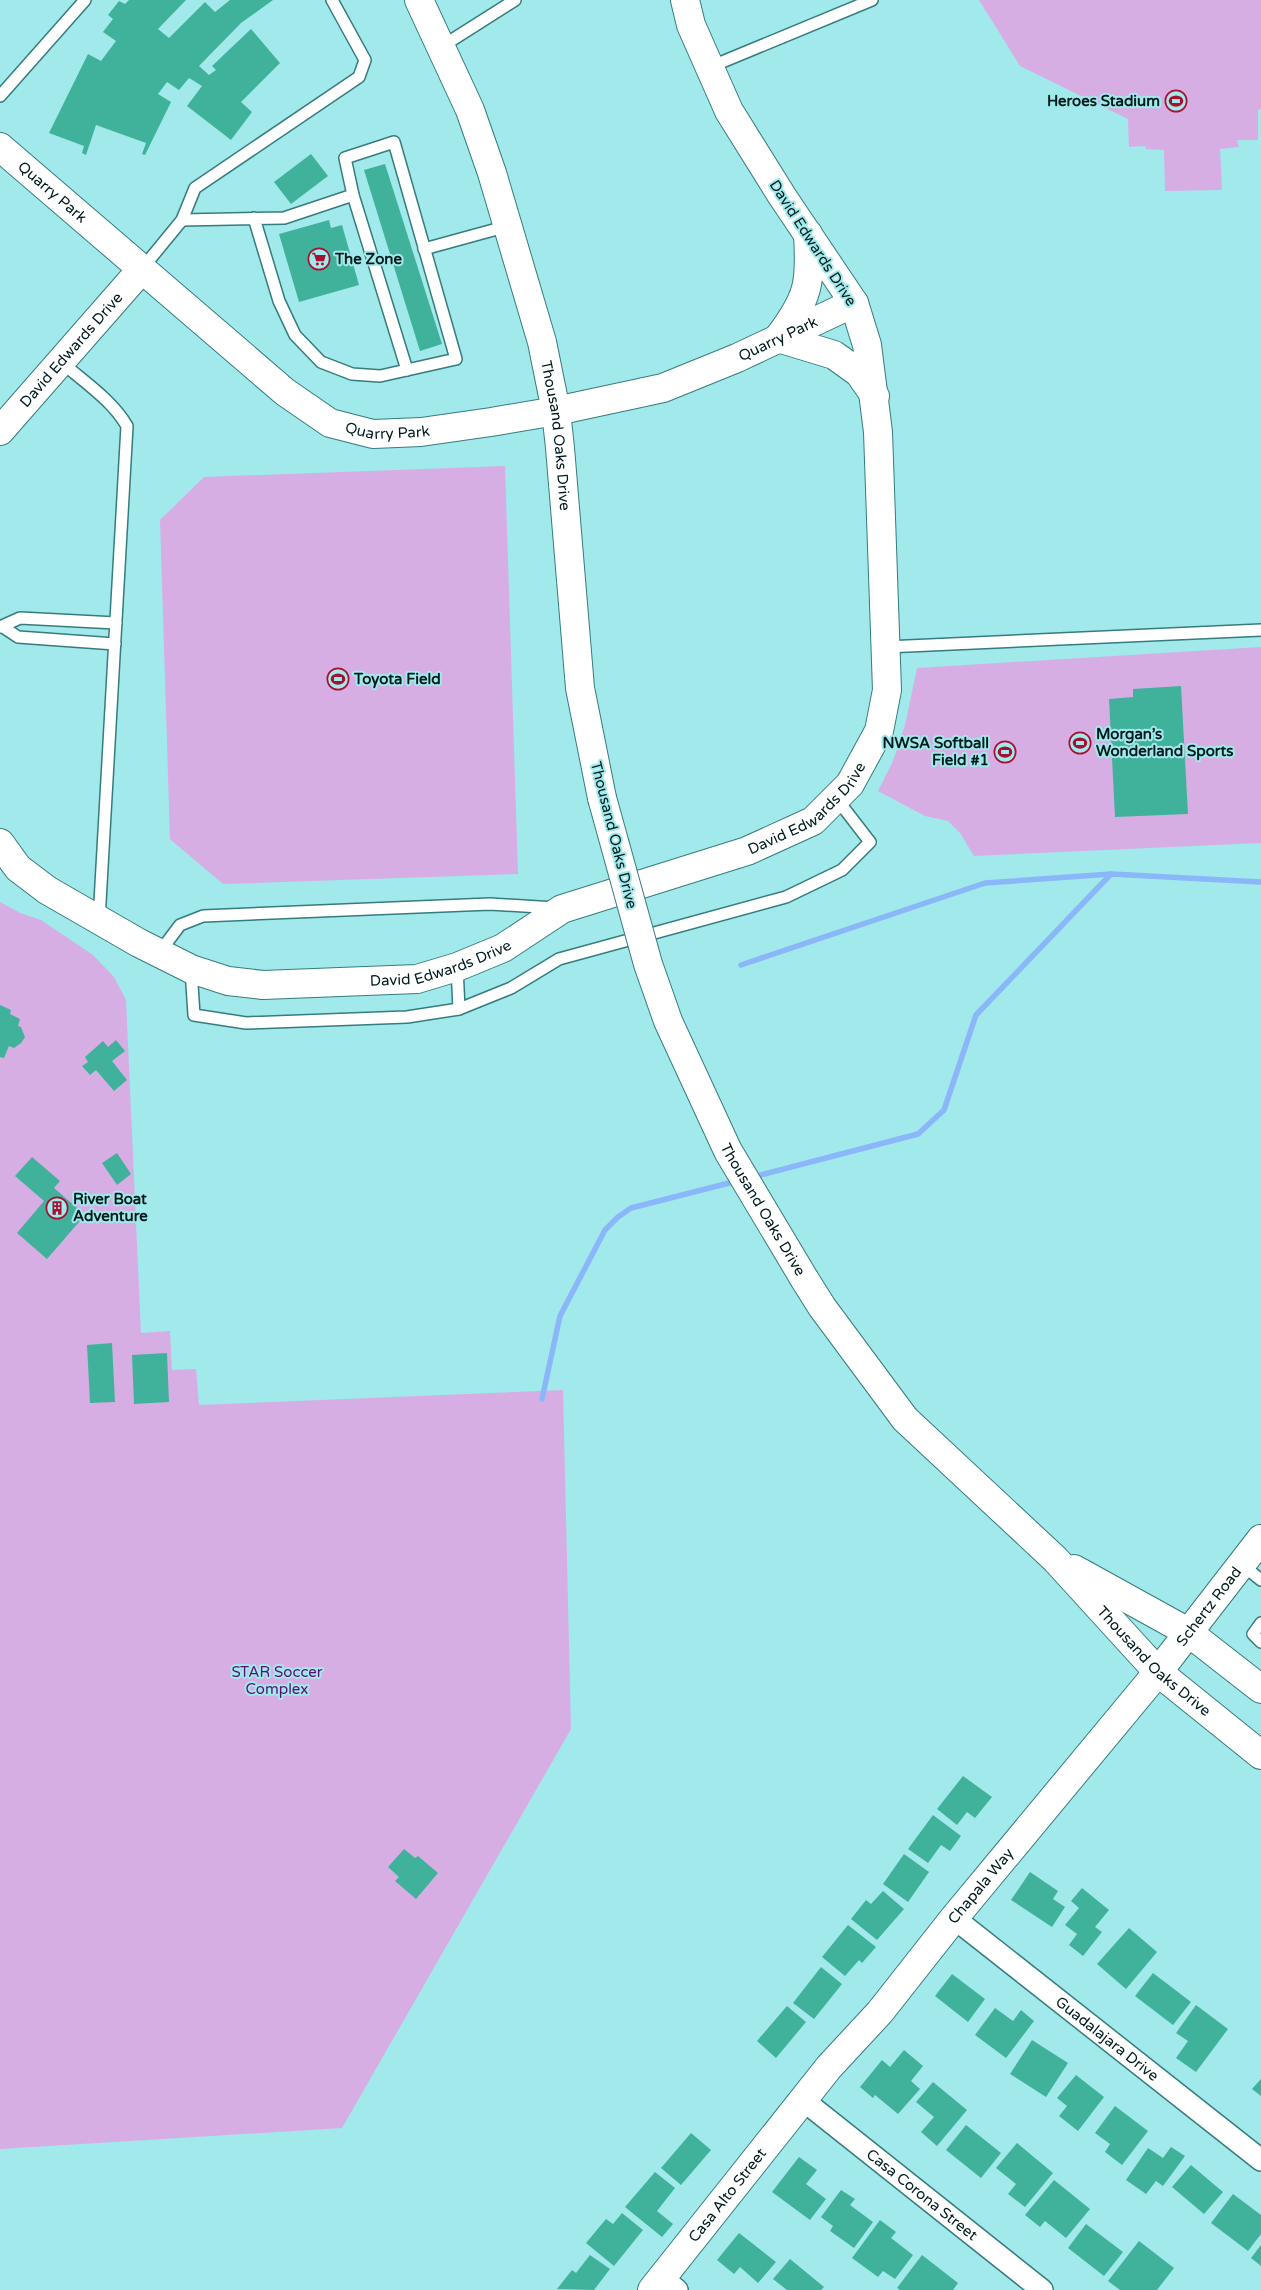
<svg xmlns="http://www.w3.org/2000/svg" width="1261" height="2290" font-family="'Varela Round',sans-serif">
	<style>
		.green { fill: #d7aee4 }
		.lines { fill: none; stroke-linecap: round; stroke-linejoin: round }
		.stream { stroke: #8ab7f9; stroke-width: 5.5 }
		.building { fill: #40b29c }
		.service-casing { stroke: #357c7e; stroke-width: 14 }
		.minor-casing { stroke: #357c7e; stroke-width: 24 }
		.tertiary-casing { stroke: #357c7e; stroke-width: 30 }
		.secondary-casing { stroke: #357c7e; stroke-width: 30 }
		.service { stroke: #fff; stroke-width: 11 }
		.minor { stroke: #fff; stroke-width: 21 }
		.tertiary { stroke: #fff; stroke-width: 28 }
		.secondary { stroke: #fff; stroke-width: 28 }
		.secondary-bridge-casing { stroke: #357c7e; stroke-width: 30; stroke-linecap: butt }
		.secondary-bridge { stroke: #fff; stroke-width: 28 }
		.labels { text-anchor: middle; stroke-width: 4; stroke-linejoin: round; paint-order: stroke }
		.poi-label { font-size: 15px; font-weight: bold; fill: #001b1c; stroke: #a1e9eb; text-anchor: start }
		.street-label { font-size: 15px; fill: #001b1c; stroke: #a1e9eb }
		.park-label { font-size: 15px; fill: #5e0b72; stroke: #a1e9eb }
	</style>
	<rect width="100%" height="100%" fill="#a1e9eb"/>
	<g class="green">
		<polygon points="979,0 1261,0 1261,109 1258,110 1258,140 1237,140 1239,147 1220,149 1222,190 1165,191 1164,150 1146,149 1145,146 1129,147 1128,119 1020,66"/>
		<polygon points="505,466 518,874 223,884 170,839 160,520 204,477"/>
		<polygon points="1261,647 1261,843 974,856 960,833 948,821 925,816 878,791 893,761 905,725 917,668"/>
		<polygon points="0,902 20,913 41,920 93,955 114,977 126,1000 141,1333 170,1331 172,1370 196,1369 199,1405 563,1390 571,1729 342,2128 0,2149"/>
	</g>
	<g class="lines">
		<g class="stream">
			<polyline points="741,965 985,883 1111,874 1261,882"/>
			<polyline points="753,1177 918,1134 944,1110 976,1015 1111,874"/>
			<polyline points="542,1399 560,1316 605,1230 618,1217 631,1208 737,1181"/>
		</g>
	</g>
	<g class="building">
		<polygon points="129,0 186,0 158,29 169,38 205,2 215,12 230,0 273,0 241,23 199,66 209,75 216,70 212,66 251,29 280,63 241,102 252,112 231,140 187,106 202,86 189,78 179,90 167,82 158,94 171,102 145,155 142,154 146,143 96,125 86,155 82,153 84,146 49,133 88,54 101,61 116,41 103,32 113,19 108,15 119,1 125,4"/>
		<polygon points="311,154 328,176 291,204 274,182"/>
		<polygon points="385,164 442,344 420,351 364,170"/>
		<polygon points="329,220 331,228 342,225 359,285 299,302 279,234"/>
		<polygon points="1181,686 1188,814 1115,817 1109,699 1133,697 1133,689"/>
		<polygon points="0,1005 11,1010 10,1014 20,1019 18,1026 21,1027 25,1037 21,1043 14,1048 9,1046 4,1058 0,1057"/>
		<polygon points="116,1040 125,1051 112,1061 127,1080 114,1091 96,1070 90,1075 82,1066 88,1062 85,1057 103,1041 108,1047"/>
		<polygon points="117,1153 131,1174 117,1185 102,1163"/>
		<polygon points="32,1157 60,1181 54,1188 85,1215 47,1259 17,1233 44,1201 15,1176"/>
		<polygon points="112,1343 115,1402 90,1403 87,1345"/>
		<polygon points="167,1353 169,1402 134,1404 132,1355"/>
		<polygon points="963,1776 992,1797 975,1818 967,1812 957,1825 937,1809"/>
		<polygon points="933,1815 961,1836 950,1851 941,1845 928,1863 908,1849"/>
		<polygon points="404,1849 415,1858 418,1856 438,1873 416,1899 395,1881 399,1877 388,1867"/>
		<polygon points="904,1854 929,1872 908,1902 883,1884"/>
		<polygon points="1030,1872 1058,1891 1053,1899 1065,1907 1052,1927 1011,1900"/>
		<polygon points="1082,1888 1109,1910 1095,1927 1102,1932 1083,1956 1069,1945 1077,1934 1065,1925 1079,1908 1071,1901"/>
		<polygon points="883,1891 904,1909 877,1940 851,1919 866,1900 871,1904"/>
		<polygon points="848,1925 876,1947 862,1963 859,1960 845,1976 822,1957"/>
		<polygon points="1129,1928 1157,1952 1126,1989 1097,1964"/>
		<polygon points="821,1967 842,1984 814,2019 793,2003"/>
		<polygon points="1153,1973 1191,2002 1173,2025 1135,1996"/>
		<polygon points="952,1974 985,1999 968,2022 935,1996"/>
		<polygon points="1196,2005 1228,2029 1196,2072 1176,2058 1188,2041 1176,2033"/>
		<polygon points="787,2006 806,2022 776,2058 757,2041"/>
		<polygon points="995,2008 1013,2021 1021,2010 1034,2021 1006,2058 975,2035"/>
		<polygon points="1032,2040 1068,2063 1046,2097 1010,2074"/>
		<polygon points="904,2050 923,2066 911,2081 920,2089 898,2114 875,2095 873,2098 860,2087 882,2060 890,2067"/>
		<polygon points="1076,2075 1104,2097 1078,2131 1059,2116 1067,2106 1057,2098"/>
		<polygon points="1261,2079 1261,2096 1252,2089"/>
		<polygon points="933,2082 967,2110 937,2146 921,2132 934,2117 916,2102"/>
		<polygon points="1115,2106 1148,2131 1122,2165 1105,2152 1110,2144 1095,2133"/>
		<polygon points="966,2125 1001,2153 981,2178 946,2150"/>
		<polygon points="691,2133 711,2150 681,2185 661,2168"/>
		<polygon points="1017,2143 1053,2173 1025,2207 1008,2194 1016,2184 996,2168"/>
		<polygon points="1171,2147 1185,2156 1163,2186 1156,2181 1146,2194 1126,2180 1148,2148 1163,2158"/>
		<polygon points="799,2157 817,2170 806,2184 826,2199 810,2220 772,2192"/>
		<polygon points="1191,2165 1223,2192 1204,2214 1172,2187"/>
		<polygon points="655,2172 675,2188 657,2211 673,2224 662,2237 625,2207"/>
		<polygon points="1054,2180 1090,2209 1066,2238 1045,2221 1040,2227 1025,2215"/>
		<polygon points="841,2190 855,2199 850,2205 873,2222 854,2248 830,2231 833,2226 821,2217"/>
		<polygon points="1233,2194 1261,2215 1261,2234 1248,2251 1211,2223"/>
		<polygon points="622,2213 643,2230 614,2266 586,2243 606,2219 613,2224"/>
		<polygon points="880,2220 896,2232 891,2238 913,2255 895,2279 883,2271 878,2277 852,2258"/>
		<polygon points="1086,2224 1123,2252 1104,2276 1068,2248"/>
		<polygon points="739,2233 776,2262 758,2283 740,2267 734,2274 717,2260"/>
		<polygon points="1139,2241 1174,2268 1157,2290 1120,2290 1108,2281"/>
		<polygon points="1261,2245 1261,2266 1251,2258"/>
		<polygon points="590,2255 610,2269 594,2290 557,2289 572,2270 576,2273"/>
		<polygon points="922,2255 958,2283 953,2290 900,2290 897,2288"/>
		<polygon points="790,2259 824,2287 821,2290 787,2290 773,2279"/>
	</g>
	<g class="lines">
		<g class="service-casing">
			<g id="service">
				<polyline points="441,47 515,0"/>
				<polyline points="710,67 872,0"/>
				<polyline points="0,96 85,0"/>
				<polyline points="353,195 407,370"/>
				<polyline points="182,220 284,218 353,195 345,158 394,142 456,359 380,376 352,374 321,362 295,335 279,301 254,218"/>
				<polyline points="424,249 508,226"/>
				<polyline points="141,270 182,220 195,188 359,77 365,60 332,0"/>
				<path d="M60,361C83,381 112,400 127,426L99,920"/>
				<polyline points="0,627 20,618 116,623"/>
				<polyline points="3,627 18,637 115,644"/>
				<polyline points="886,647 1261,630"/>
				<polyline points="159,953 180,925 203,916 490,904 555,908"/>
				<polyline points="457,967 459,1009"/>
				<polyline points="191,969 194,1015 246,1023 407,1017 459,1009 511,988 559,959 786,897 842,870 870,842 836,798"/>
				<polyline points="1241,1564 1261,1580"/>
				<polyline points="1261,1623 1253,1634 1261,1642"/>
			</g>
		</g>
		<g class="minor-casing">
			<g id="minor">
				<path id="s1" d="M954,1918L1261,2160"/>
				<path id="s2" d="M803,2100L1042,2290"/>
				<polyline points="662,2278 677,2290"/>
			</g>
		</g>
		<g class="tertiary-casing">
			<g id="tertiary">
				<path id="s3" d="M0,147L285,392L330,423L373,434L421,432L491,422L556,411L663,388L737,358L854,303"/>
				<path d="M779,337C809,297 811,283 808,234"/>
				<polyline points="778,338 834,355 859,373 875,396"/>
				<path id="s4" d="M0,431L141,270"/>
				<path id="s5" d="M0,843L18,868L47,890L139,943L191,969L228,981L263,985L417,979L457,967L503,948L562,909L747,851L813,821L850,784L879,731L887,690L878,432L867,345L854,303L782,196L729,111L691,25L685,0"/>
				<path id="s6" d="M652,2290L829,2067L880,2012L954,1918L1158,1672L1261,1539"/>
			</g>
		</g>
		<g class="secondary-casing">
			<g id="secondary">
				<path id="s7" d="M419,0L470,110L492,173L542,342L556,411L560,448L580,688L602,798"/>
				<path id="s8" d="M805,1280L822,1307L905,1419L1055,1559L1158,1672L1261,1755"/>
				<polyline points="1074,1569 1188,1632 1261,1689"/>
			</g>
		</g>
		<use href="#service" class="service"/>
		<use href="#minor" class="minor"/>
		<use href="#tertiary" class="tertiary"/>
		<use href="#secondary" class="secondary"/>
		<g class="secondary-bridge-casing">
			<g id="secondary-bridge">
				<path id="s9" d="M602,798L648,964L668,1021L728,1151L805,1280"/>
			</g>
		</g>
		<use href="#secondary-bridge" class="secondary-bridge"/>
	</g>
	<defs>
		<g id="stadium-ring" transform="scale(1.125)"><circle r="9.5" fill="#a1e9eb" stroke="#a81032" stroke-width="1.5"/><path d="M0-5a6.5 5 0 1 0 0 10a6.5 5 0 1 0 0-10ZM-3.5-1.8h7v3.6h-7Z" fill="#a81032"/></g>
		<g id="supermarket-ring" transform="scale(1.125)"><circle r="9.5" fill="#a1e9eb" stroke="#a81032" stroke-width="1.5"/><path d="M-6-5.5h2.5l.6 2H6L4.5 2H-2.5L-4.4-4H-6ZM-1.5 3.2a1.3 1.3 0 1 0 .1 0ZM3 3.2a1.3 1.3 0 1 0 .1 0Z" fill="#a81032"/></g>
		<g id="building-ring" transform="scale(1.125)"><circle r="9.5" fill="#a1e9eb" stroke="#a81032" stroke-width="1.5"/><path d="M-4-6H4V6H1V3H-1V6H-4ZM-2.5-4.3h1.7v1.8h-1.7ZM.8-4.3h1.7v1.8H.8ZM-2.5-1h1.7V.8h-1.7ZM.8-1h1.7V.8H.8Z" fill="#a81032"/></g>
	</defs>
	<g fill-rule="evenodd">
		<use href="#stadium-ring" x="1176" y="101"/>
		<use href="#supermarket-ring" x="319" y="259"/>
		<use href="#stadium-ring" x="338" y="679"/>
		<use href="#stadium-ring" x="1080" y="743"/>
		<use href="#stadium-ring" x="1005" y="752"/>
		<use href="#building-ring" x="57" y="1208"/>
	</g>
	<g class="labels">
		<g class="poi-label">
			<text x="1160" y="106" text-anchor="end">Heroes Stadium</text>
			<text x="335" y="264">The Zone</text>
			<text x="354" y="684">Toyota Field</text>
			<text x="1096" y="739">Morgan’s<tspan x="1096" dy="17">Wonderland Sports</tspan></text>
			<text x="989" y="748" text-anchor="end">NWSA Softball<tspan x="989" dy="17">Field #1</tspan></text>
			<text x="73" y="1204">River Boat<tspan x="73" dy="17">Adventure</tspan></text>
		</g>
		<g class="street-label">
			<text dy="5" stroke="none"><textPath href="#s3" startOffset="69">Quarry Park</textPath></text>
			<text transform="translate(813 243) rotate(57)" y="5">David Edwards Drive</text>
			<text dy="5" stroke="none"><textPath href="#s3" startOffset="894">Quarry Park</textPath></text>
			<text dy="5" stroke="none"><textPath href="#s4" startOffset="108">David Edwards Drive</textPath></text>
			<text dy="5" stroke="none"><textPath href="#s3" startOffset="489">Quarry Park</textPath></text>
			<text dy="5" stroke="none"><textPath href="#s7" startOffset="459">Thousand Oaks Drive</textPath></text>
			<text dy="5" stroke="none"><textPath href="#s5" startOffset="891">David Edwards Drive</textPath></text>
			<text transform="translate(614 835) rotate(76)" y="5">Thousand Oaks Drive</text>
			<text dy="5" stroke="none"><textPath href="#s5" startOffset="486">David Edwards Drive</textPath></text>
			<text dy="5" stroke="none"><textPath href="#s9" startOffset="444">Thousand Oaks Drive</textPath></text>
			<text dy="5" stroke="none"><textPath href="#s6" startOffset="882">Schertz Road</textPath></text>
			<text dy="5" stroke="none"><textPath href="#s8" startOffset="519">Thousand Oaks Drive</textPath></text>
			<text dy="5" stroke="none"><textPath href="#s6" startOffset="521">Chapala Way</textPath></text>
			<text dy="5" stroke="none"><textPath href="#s1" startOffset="195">Guadalajara Drive</textPath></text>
			<text dy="5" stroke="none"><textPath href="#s6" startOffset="121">Casa Alto Street</textPath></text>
			<text dy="5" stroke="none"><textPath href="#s2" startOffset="152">Casa Corona Street</textPath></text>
		</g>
		<g class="park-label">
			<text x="277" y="1677">STAR Soccer<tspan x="277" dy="17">Complex</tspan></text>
		</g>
	</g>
</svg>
